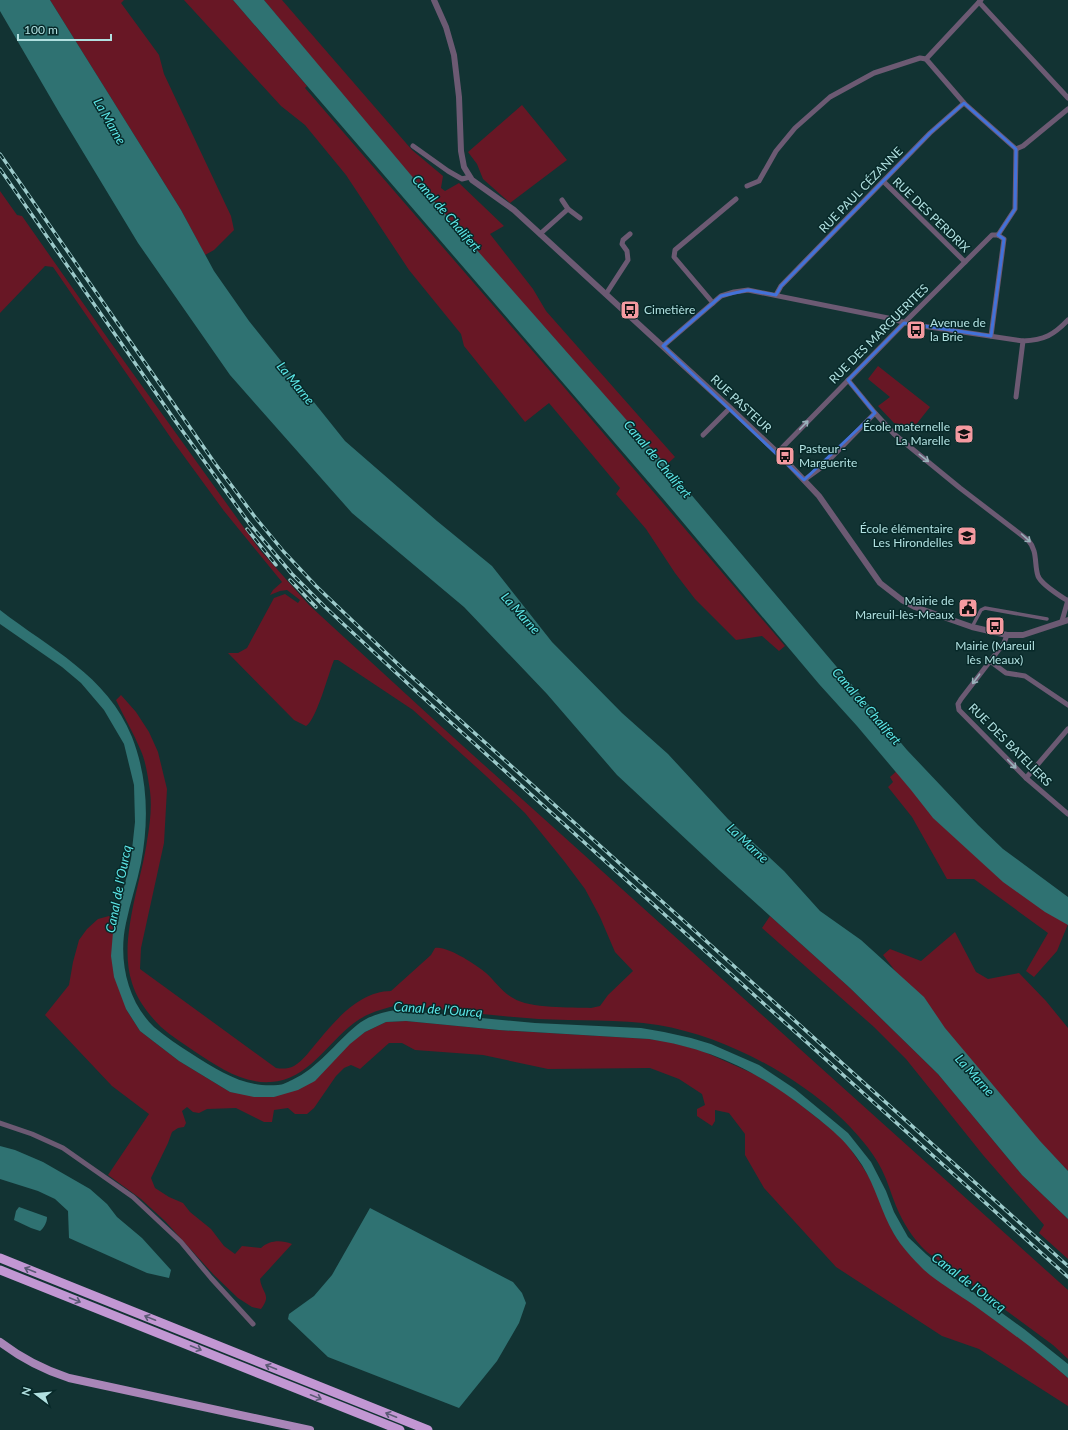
<svg xmlns="http://www.w3.org/2000/svg" width="1068" height="1430" font-family="Lato,sans-serif">
	<style>
		.green { fill: #681725 }
		.water { fill: #2f7272 }
		.lines { fill: none; stroke-linecap: round; stroke-linejoin: round }
		.pedestrian { stroke: #6c5a73; stroke-width: 3.5 }
		.minor { stroke: #6c5a73; stroke-width: 5 }
		.tertiary { stroke: #6c5a73; stroke-width: 6 }
		.primary { stroke: #a986b8; stroke-width: 8 }
		.motorway { stroke: #c297d3; stroke-width: 9 }
		.rail-casing { stroke: #9ccaca; stroke-width: 3.5 }
		.rail { stroke: #072929; stroke-width: 2; stroke-dasharray: 6; stroke-linecap: butt }
		.oneway { stroke: #99b1ba }
		.oneway2 { stroke: #5b5a75 }
		.marked { fill: none; stroke: #4272da; stroke-width: 3; stroke-linejoin: round }
		.labels { text-anchor: middle; stroke-width: 3; stroke-linejoin: round; paint-order: stroke }
		.street-label { font-size: 12px; fill: #b1e0e0; stroke: #072929 }
		.poi-label { font-size: 12px; fill: #b1e0e0; stroke: #072929; text-anchor: start }
		.water-label { font-size: 13px; font-style: italic; fill: #5ce6e7; stroke: #072929 }
	</style>
	<rect width="100%" height="100%" fill="#123333"/>
	<g class="green">
		<polygon points="50,0 124,0 121,3 159,55 164,74 231,216 234,230 214,250 205,255 181,210"/>
		<polygon points="184,0 233,0 307,86 305,88 563,386 785,646 779,651 762,636 736,640 695,599 675,573 646,529 616,494 620,488 549,403 525,422 464,346 461,334 409,270 346,175 305,125 281,106"/>
		<polygon points="264,0 282,0 412,150 443,176 441,188 445,191 459,183 504,226 490,234 533,289 546,311 675,457 664,467 412,180"/>
		<polygon points="522,105 567,160 510,203 483,179 477,164 468,152"/>
		<path d="M0,191L17,215L22,216L111,343L260,550L309,605L444,729L1068,1290V1359L1053,1345L927,1252C913,1239 903,1223 896,1206C891,1194 888,1182 882,1170C872,1150 855,1131 839,1116C791,1072 723,1036 658,1025C618,1019 578,1021 538,1019C492,1016 446,1009 400,1005C384,1008 367,1013 354,1023C327,1043 308,1080 271,1082C242,1084 217,1066 194,1051C183,1043 171,1036 161,1027C149,1015 137,1000 132,983C118,941 141,883 147,841C150,824 152,807 150,791C148,778 146,762 141,751C134,734 124,717 116,700L121,695L136,712L149,732L158,752L167,789L164,843L141,948L140,969L276,1068C282,1069 288,1069 294,1066C304,1060 311,1049 319,1040C337,1018 361,991 391,991L431,955L435,948C446,945 477,965 486,973C495,981 502,992 513,998C530,1009 571,1007 591,1008L600,1006L608,995L633,971L615,952L600,917L585,889L564,861L525,813L485,775L413,710L338,660H334C329,672 316,721 306,726L294,720L228,653H238L247,648L274,598L285,594L298,603L300,600L287,590L280,591L270,595L273,590L282,582L224,511L175,444L53,267L45,266L0,313Z"/>
		<polygon points="878,366 930,407 911,431 908,428 894,423 878,406 890,397 868,379"/>
		<polygon points="899,769 1068,924 1057,951 1034,977 1026,971 1048,933 974,879 947,879 912,817 888,787 893,782 890,777"/>
		<path d="M109,916L117,917L113,932L126,1009L140,1031L179,1061L230,1092L274,1097L365,1032L386,1022L406,1021L499,1030L649,1039L669,1042L700,1050L754,1074L784,1092L835,1132L847,1144L862,1166L871,1180L894,1234L906,1250L924,1269L1027,1343L1068,1378V1406L979,1349L942,1336L836,1267L764,1188L745,1155V1134L729,1113L715,1110V1121L712,1126L697,1116V1109L705,1105L702,1094L679,1079L650,1068L548,1069L483,1055L415,1050L402,1043H389L360,1069L351,1065L344,1068L336,1076L314,1108L307,1114H295L288,1108L274,1110L272,1122H264L236,1108L207,1109L199,1113L193,1112L187,1107L182,1111L186,1123L184,1127L178,1128L172,1132L168,1143L151,1178L155,1188L169,1197L183,1203L190,1212L211,1229L224,1246L235,1254L242,1246L261,1248C270,1240 281,1240 292,1244L260,1279C262,1294 272,1294 261,1309L252,1307L238,1298L214,1275L165,1221L141,1199L108,1175L149,1114L112,1086L45,1015L69,985L73,962L79,940L87,929L98,919Z"/>
		<polygon points="770,916 850,988 938,1074 1022,1175 1068,1219 1068,1259 1039,1233 1044,1225 983,1155 906,1059 874,1027 762,928"/>
		<polygon points="955,932 976,972 988,979 1019,973 1046,1001 1068,1028 1068,1171 1011,1112 935,1023 883,955 890,949 921,961"/>
	</g>
	<g class="water">
		<polygon points="0,0 50,0 181,210 214,271 249,321 345,441 437,521 492,566 552,642 622,713 668,754 728,819 784,871 820,911 861,940 924,997 945,1028 1040,1141 1068,1171 1068,1219 1022,1175 938,1074 850,988 719,870 617,775 547,694 464,607 352,513 230,375 138,243 60,114 0,11"/>
		<polygon points="233,0 264,0 410,174 667,466 907,750 978,825 1003,849 1068,897 1068,925 1045,912 1003,882 933,818 911,790 857,726 819,684 665,501"/>
		<path d="M0,610C50,649 107,675 132,737C148,778 149,821 141,863C137,883 130,903 126,923C118,959 127,1001 154,1027C166,1037 179,1046 192,1054C219,1071 244,1088 278,1085C283,1085 287,1082 292,1080C318,1068 335,1043 357,1025C368,1016 382,1012 396,1010L535,1023L641,1028L664,1032L691,1038L711,1044L759,1065L795,1089L848,1133L871,1162L886,1191L894,1212L908,1237L926,1254L958,1281L1024,1329L1068,1364V1378C1038,1352 1007,1329 975,1306C958,1294 937,1282 923,1269C913,1259 901,1246 894,1234C881,1212 876,1187 862,1165C846,1140 830,1128 807,1110C757,1071 713,1049 649,1039L499,1030L406,1021L386,1022L365,1032L350,1044L315,1081L298,1090L274,1097H254L230,1092L179,1061L140,1031L126,1009L114,977L111,956L113,932L131,859L135,822L134,785L124,744L104,710L81,683L62,667L0,624Z"/>
		<polygon points="0,1146 15,1150 43,1162 90,1189 107,1204 117,1217 142,1238 171,1270 169,1278 147,1273 69,1238 68,1211 55,1199 38,1191 0,1179"/>
		<path d="M19,1207L47,1217C47,1222 44,1228 40,1231L31,1228L14,1220L16,1211Z"/>
		<polygon points="370,1208 513,1282 522,1293 526,1303 519,1323 497,1361 459,1408 328,1357 288,1319 289,1314 314,1296 332,1275"/>
	</g>
	<g class="lines">
		<polyline class="pedestrian" points="972,627 981,610 985,608 1047,619"/>
		<g class="minor">
			<polyline points="981,0 926,59 964,103 1016,149"/>
			<polyline points="979,2 1068,98"/>
			<polyline points="413,146 448,171 462,179 470,177"/>
			<polyline points="1016,149 1023,146 1068,109"/>
			<polyline points="884,182 965,262"/>
			<polyline points="747,186 759,181 776,151 795,128 830,97 874,73 920,58 926,59"/>
			<polyline points="562,200 568,209"/>
			<polyline points="540,234 568,209 580,218"/>
			<polyline points="998,235 1015,209 1016,149"/>
			<polyline points="606,294 628,260 627,251 622,244 623,240 630,234"/>
			<polyline points="776,295 781,286 930,133 964,103"/>
			<polyline points="713,303 674,257 675,250 736,199"/>
			<polyline points="991,336 1004,239 998,235"/>
			<path d="M663,346L721,296L734,292L748,290L893,319L909,324L1023,341C1044,340 1054,335 1068,320"/>
			<path d="M848,380L875,413L894,434L960,488L1028,540C1038,551 1034,564 1038,576C1041,584 1060,596 1068,601"/>
			<polyline points="1016,397 1023,341"/>
			<polyline points="703,435 730,408"/>
			<polyline points="777,453 907,320 992,235 998,235"/>
			<polyline points="804,480 822,467 875,413"/>
			<polyline points="1062,621 1068,600"/>
			<polyline points="1007,635 1004,643 961,699 958,704 959,710 1026,778 1068,814"/>
			<polyline points="990,661 1006,673 1025,676 1068,705"/>
			<polyline points="1026,778 1068,729"/>
			<polyline points="0,1123 32,1134 63,1148 133,1197 181,1242 211,1278 253,1324"/>
		</g>
		<polyline class="tertiary" points="434,0 446,27 454,55 459,97 461,151 464,167 472,180 514,210 730,408 784,459 819,496 880,583 902,600 915,607 972,627 1007,635 1023,635 1068,620"/>
		<path class="primary" d="M0,1342C21,1358 44,1370 69,1378L310,1430"/>
		<g class="motorway">
			<polyline points="0,1258 428,1430"/>
			<polyline points="0,1270 400,1430"/>
		</g>
		<g class="rail-casing">
			<g id="rail">
				<polyline points="0,154 214,462 255,517 284,552 316,586 401,667 1068,1266"/>
				<polyline points="0,169 176,422 249,523 292,574 326,608 418,693 1068,1277"/>
				<polyline points="247,529 276,565"/>
				<polyline points="290,580 316,607"/>
			</g>
		</g>
		<use href="#rail" class="rail"/>
	</g>
	<defs><path id="oneway-shaft" d="M-6 0H5M1.5-3L5.5 0L1.5 3" fill="none" stroke-width="1.6" stroke-linecap="round" stroke-linejoin="round"/></defs>
	<g class="oneway">
		<use href="#oneway-shaft" transform="translate(804 425) rotate(-46)"/>
		<use href="#oneway-shaft" transform="translate(924 458) rotate(38)"/>
		<use href="#oneway-shaft" transform="translate(1026 538) rotate(42)"/>
		<use href="#oneway-shaft" transform="translate(976 679) rotate(127)"/>
		<use href="#oneway-shaft" transform="translate(1012 764) rotate(46)"/>
	</g>
	<g class="oneway2">
		<use href="#oneway-shaft" transform="translate(30 1270) rotate(-158)"/>
		<use href="#oneway-shaft" transform="translate(75 1300) rotate(22)"/>
		<use href="#oneway-shaft" transform="translate(150 1318) rotate(-158)"/>
		<use href="#oneway-shaft" transform="translate(196 1348) rotate(22)"/>
		<use href="#oneway-shaft" transform="translate(271 1367) rotate(-158)"/>
		<use href="#oneway-shaft" transform="translate(316 1397) rotate(22)"/>
		<use href="#oneway-shaft" transform="translate(391 1415) rotate(-158)"/>
	</g>
	<path class="marked" d="M964,103L1016,149L1015,209L998,235L1004,239L991,336L904,323L848,380L875,413L804,480L663,346L721,296L748,290L776,295L781,286L930,133Z"/>
	<defs>
		<g id="bus-square" transform="scale(1)"><rect x="-9" y="-9" width="18" height="18" rx="4" fill="#f49aa0" stroke="#072929"/><path d="M-5-6H5V4H4V6H2V4H-2V6H-4V4H-5ZM-3.5-4V0h7V-4ZM-3.5 1.2v1.5H-2V1.2ZM2 1.2v1.5H3.5V1.2Z" fill="#111"/></g>
		<g id="school-square" transform="scale(1)"><rect x="-9" y="-9" width="18" height="18" rx="4" fill="#f49aa0" stroke="#072929"/><path d="M0-5L7-2L0 1L-7-2ZM-4 1L0 2.5L4 1V4Q0 6-4 4Z" fill="#111"/></g>
		<g id="civic-square" transform="scale(1)"><rect x="-9" y="-9" width="18" height="18" rx="4" fill="#f49aa0" stroke="#072929"/><path d="M-.6-6.5H3V-4.5H.6V-3L4-1V1h2V6H-6V1h2V-1L-.6-3ZM-1.2 2.5V6h2.4V2.5Z" fill="#111"/></g>
	</defs>
	<g fill-rule="evenodd">
		<use href="#bus-square" x="630" y="310"/>
		<use href="#bus-square" x="916" y="330"/>
		<use href="#school-square" x="964" y="434"/>
		<use href="#bus-square" x="785" y="456"/>
		<use href="#school-square" x="967" y="536"/>
		<use href="#civic-square" x="968" y="608"/>
		<use href="#bus-square" x="995" y="626"/>
	</g>
	<g class="labels">
		<g class="street-label">
			<text transform="translate(861 190) rotate(-46)" y="4">RUE PAUL CÉZANNE</text>
			<text transform="translate(931 215) rotate(44)" y="4">RUE DES PERDRIX</text>
			<text transform="translate(879 334) rotate(-45)" y="4">RUE DES MARGUERITES</text>
			<text transform="translate(741 404) rotate(43)" y="4">RUE PASTEUR</text>
			<text transform="translate(1010 745) rotate(45)" y="4">RUE DES BATELIERS</text>
		</g>
		<g class="poi-label">
			<text x="644" y="314">Cimetière</text>
			<text x="930" y="327">Avenue de<tspan x="930" dy="14">la Brie</tspan></text>
			<text x="950" y="431" text-anchor="end">École maternelle<tspan x="950" dy="14">La Marelle</tspan></text>
			<text x="799" y="453">Pasteur -<tspan x="799" dy="14">Marguerite</tspan></text>
			<text x="953" y="533" text-anchor="end">École élémentaire<tspan x="953" dy="14">Les Hirondelles</tspan></text>
			<text x="954" y="605" text-anchor="end">Mairie de<tspan x="954" dy="14">Mareuil-lès-Meaux</tspan></text>
			<text x="995" y="650" text-anchor="middle">Mairie (Mareuil<tspan x="995" dy="14">lès Meaux)</tspan></text>
		</g>
		<g class="water-label">
			<text transform="translate(110 121) rotate(60)" y="5">La Marne</text>
			<text transform="translate(447 213) rotate(49)" y="5">Canal de Chalifert</text>
			<text transform="translate(296 383) rotate(51)" y="5">La Marne</text>
			<text transform="translate(658 459) rotate(50)" y="5">Canal de Chalifert</text>
			<text transform="translate(521 613) rotate(48)" y="5">La Marne</text>
			<text transform="translate(867 706) rotate(49)" y="5">Canal de Chalifert</text>
			<text transform="translate(748 843) rotate(43)" y="5">La Marne</text>
			<text transform="translate(118 889) rotate(-79)" y="5">Canal de l'Ourcq</text>
			<text transform="translate(438 1009) rotate(4)" y="5">Canal de l'Ourcq</text>
			<text transform="translate(975 1075) rotate(48)" y="5">La Marne</text>
			<text transform="translate(969 1282) rotate(37)" y="5">Canal de l'Ourcq</text>
		</g>
	</g>
	<g transform="translate(36 1394) rotate(286)" stroke="#072929" stroke-width="3" paint-order="stroke">
	<path d="M0-3L7 15L0 10L-7 15Z" fill="#b1e0e0"/>
	<text y="-6" font-size="11" font-weight="bold" text-anchor="middle" fill="#b1e0e0">N</text>
	</g>
	<path d="M18 34v6h93v-6" fill="none" stroke="#b1e0e0" stroke-width="2"/>
	<text x="24" y="34" font-size="12" fill="#b1e0e0" stroke="#072929" stroke-width="3" paint-order="stroke">100 m</text>
</svg>
